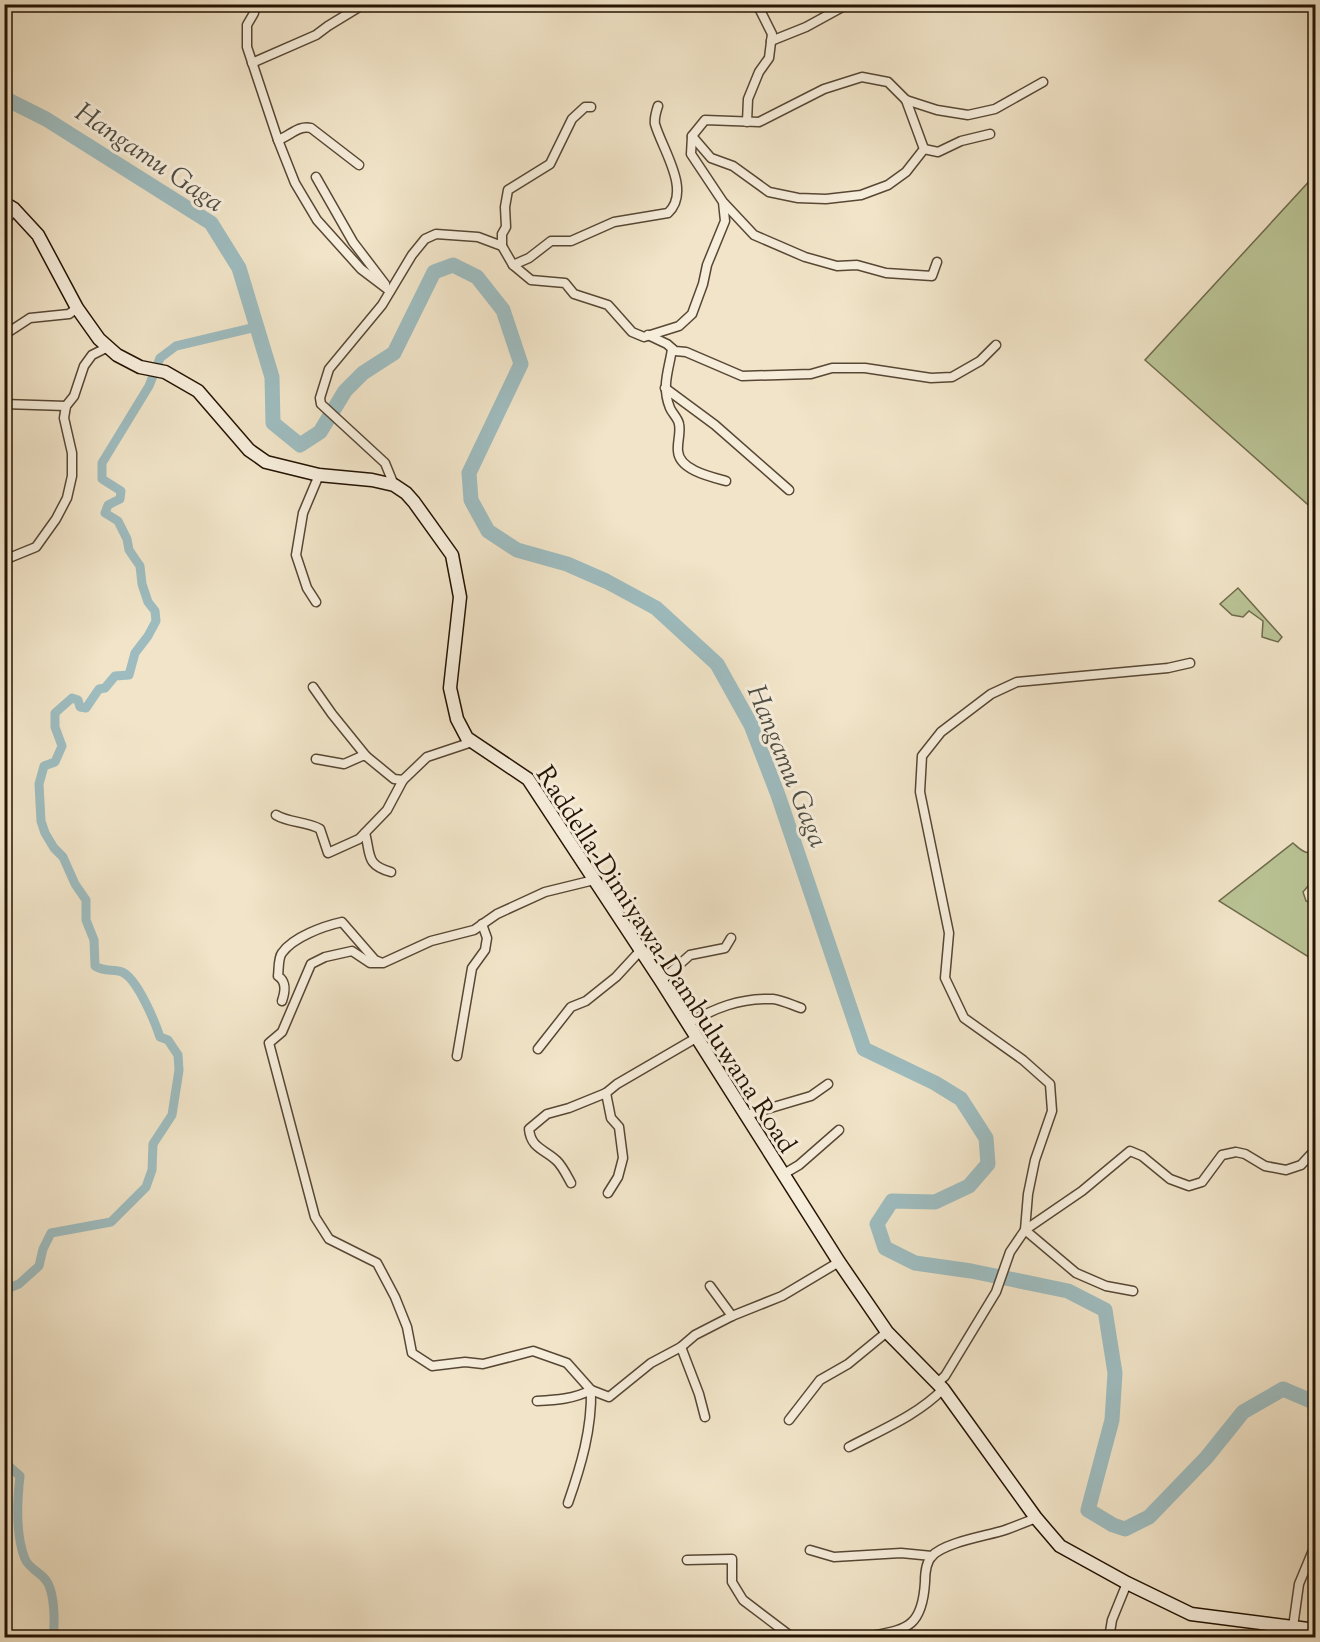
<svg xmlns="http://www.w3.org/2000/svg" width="1320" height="1642" font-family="'Sorts Mill Goudy',serif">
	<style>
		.green { fill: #bac496; stroke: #6f6c4c; stroke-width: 1.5 }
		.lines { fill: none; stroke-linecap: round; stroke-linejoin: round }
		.canal { stroke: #9ebcbf; stroke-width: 9 }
		.river { stroke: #9ebcbf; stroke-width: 15 }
		.street-casing { stroke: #574734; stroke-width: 11 }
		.secondary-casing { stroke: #241302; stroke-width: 15 }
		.street { stroke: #f6eddb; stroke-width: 8 }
		.secondary { stroke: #f6eddb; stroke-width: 12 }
		.labels { text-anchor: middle; stroke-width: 6; stroke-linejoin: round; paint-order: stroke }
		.street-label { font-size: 26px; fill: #241302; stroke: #f6eddb }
		.water-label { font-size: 27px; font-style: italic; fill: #4f4e44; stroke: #f6eddb }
	</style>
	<rect width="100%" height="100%" fill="#f1e4c8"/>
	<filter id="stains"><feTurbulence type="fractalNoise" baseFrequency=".00333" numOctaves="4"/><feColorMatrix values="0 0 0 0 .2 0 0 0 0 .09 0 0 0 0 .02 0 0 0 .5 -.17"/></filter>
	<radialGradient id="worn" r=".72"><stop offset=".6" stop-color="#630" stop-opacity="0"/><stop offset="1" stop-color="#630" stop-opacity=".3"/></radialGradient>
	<g class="green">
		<polygon points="1315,175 1315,511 1145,360"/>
		<polygon points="1238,588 1282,637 1278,642 1262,637 1263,621 1249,611 1243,617 1232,615 1220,604"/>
		<path d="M1293,843C1300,849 1305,855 1315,852V878L1303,892L1306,901L1315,905V961L1219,901Z"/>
	</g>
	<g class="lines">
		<g class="canal">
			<path d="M4,1290L19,1284L39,1266L43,1249L51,1233L111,1222L146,1187L152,1170L153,1144L172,1115L179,1070L178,1055L168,1040L160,1037C155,1022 137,978 122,972C113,969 104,972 95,966L94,940L86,920V900L75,884L63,857L54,848L45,833L41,821L39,784L44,766L55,762L62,746L55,727V713L72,698L78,700L80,707L86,708L99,689L105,688L115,676L129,675L135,653L148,636L156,621L155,611L148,602L142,584L140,566L129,550L127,539L118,521L105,513L108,505L120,499L121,491L102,479V463L149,386L160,358L176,346L256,327"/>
			<path d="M4,1462L20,1476C17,1502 15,1534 25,1559C29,1568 38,1571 45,1579C55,1590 55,1623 53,1638"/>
		</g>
		<polyline class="river" points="4,98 46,119 211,223 239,268 272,377 273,423 300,445 320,432 345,391 363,373 394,353 434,272 453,265 477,277 503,310 521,364 469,473 471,500 488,531 517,550 567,564 606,581 656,608 717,664 751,725 778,795 864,1049 935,1083 961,1099 986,1138 988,1164 969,1186 935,1202 892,1201 877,1224 885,1248 915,1263 971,1271 1068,1291 1105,1310 1115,1373 1112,1420 1088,1510 1113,1525 1125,1529 1149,1517 1206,1458 1243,1412 1283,1389 1316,1403"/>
		<g class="street-casing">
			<g id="street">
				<polyline points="255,4 254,13 247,25 247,47 278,140 295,183 317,220 361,269 390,291"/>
				<polyline points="771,41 806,27 848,4"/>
				<polyline points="252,63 316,35 328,26 364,4"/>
				<polyline points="747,122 748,99 759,72 769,58 772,34 757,4"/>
				<polyline points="692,136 711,158 733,166 769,192 798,198 826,199 861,195 888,185 906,172 924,149 906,100"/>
				<path d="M278,140C290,136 298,125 311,128L359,165"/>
				<polyline points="924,149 938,152 961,141 990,134"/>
				<polyline points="316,177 353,242 385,284"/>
				<polyline points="724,203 754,235 805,257 837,266 857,265 886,273 932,276 937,262"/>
				<polyline points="4,224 14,209"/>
				<polyline points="502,246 502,234 506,227 505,207 508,190 550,164 572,119 585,107 591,107"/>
				<path d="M513,265L529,258L551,241H571L614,222L668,213C692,191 662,149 655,124C654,118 656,112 658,106"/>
				<polyline points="4,335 30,318 69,314 77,308"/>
				<polyline points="648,335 667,344 675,351 686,352 742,376 811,374 832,368 865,368 931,378 952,377 980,361 996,345"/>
				<path d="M672,349C669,370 661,386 670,408C672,413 678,418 679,424C681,432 677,443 678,451C679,470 711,477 726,481"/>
				<polyline points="665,388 715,425 789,490"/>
				<polyline points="4,404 66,406"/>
				<polyline points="394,485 385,463 321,404 320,398 329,369 382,305 412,255 425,239 436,234 478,237 502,246 513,265 531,280 565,283 574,294 608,305 632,332 644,337 679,326 692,314 703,284 707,265 725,221 723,202 691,154 692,136 705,120 759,122 824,89 862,77 888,82 906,100 937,110 968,115 995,109 1043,82"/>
				<polyline points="4,560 36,547 56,519 67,498 72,476 72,453 64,418 66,406 74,396 84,366 92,355 108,347"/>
				<polyline points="316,602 307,588 296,555 303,513 319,475"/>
				<polyline points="313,687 332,714 366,756"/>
				<polyline points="316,759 344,764 362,756 366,756 394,779 403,780 427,757 472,742"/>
				<path d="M276,815C289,823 306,821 320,829L328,853L359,839L387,810L403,780"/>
				<path d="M365,833C371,854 365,865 391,872"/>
				<polyline points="594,880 545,892 497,914 474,930 431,941 383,963 370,963 352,951 325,957 311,964 282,1032 269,1043 315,1217 329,1239 377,1263 395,1297 407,1327 412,1353 432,1366 465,1362 483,1364 533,1351 567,1363 591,1390 609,1397 651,1363 681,1347 695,1335 732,1316 782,1296 839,1262"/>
				<polyline points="661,981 690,955 725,948 731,938"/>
				<path d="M282,1001C285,992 287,982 278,976C279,969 278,958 282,953C293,937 324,926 342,922L375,960L380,962"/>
				<path d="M687,1024C715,1008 739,998 773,999C782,1000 792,1005 801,1008"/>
				<polyline points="538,1049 571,1007 586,1001 616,977 640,951"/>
				<polyline points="457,1056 472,968 485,950 487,938 482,924"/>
				<polyline points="606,1093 611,1118 619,1127 623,1158 618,1177 608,1193"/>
				<polyline points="747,1115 811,1096 828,1084"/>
				<polyline points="782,1175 799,1165 839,1130"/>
				<path d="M571,1183C567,1176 563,1167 557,1161C545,1149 531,1149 529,1129L547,1114L569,1108L606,1093L617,1084L696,1038"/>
				<polyline points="710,1286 732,1316"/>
				<polyline points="1133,1291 1106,1286 1076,1273 1025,1230 1028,1194 1035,1160 1052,1111 1050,1084 1023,1060 964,1018 945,978 949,933 920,792 922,756 941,732 991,694 1017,682 1168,668 1190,663"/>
				<polyline points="681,1347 699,1394 705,1417"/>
				<polyline points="937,1383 945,1376 996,1292 1010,1252 1025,1230 1082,1191 1130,1151 1142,1156 1170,1179 1189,1186 1202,1182 1222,1155 1236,1152 1245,1154 1265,1166 1286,1170 1301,1165 1314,1151 1316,1137"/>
				<path d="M537,1401C556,1400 574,1399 591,1390C592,1429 581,1466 568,1503"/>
				<polyline points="789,1420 820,1380 848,1364 887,1332"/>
				<path d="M849,1447C881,1430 918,1415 943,1389"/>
				<polyline points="810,1550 834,1557 901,1553 932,1556"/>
				<polyline points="687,1560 732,1559 732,1582 743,1600 793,1638"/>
				<polyline points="1293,1627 1299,1584 1316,1543"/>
				<path d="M862,1638C903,1629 922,1632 925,1582C925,1574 926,1562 932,1556C945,1542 987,1536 1005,1530C1016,1526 1026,1522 1036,1518"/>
				<polyline points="1109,1638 1112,1620 1127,1583"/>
			</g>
		</g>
		<g class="secondary-casing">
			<polyline id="secondary" points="4,203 14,209 38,235 77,308 99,339 117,355 140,367 165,372 198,391 249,450 266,462 319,475 372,480 394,485 406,493 414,502 452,555 460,597 450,688 457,719 467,738 528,779 661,981 839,1262 887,1332 943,1389 1036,1518 1060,1546 1127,1583 1191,1614 1316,1630"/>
		</g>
		<use href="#street" class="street"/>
		<use href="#secondary" class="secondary"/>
	</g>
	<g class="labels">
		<g class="street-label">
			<text transform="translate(667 959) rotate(57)" y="9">Raddella-Dimiyawa-Dambuluwana Road</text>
		</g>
		<g class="water-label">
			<text transform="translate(150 157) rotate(34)" y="9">Hangamu Gaga</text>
			<text transform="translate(788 766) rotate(68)" y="9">Hangamu Gaga</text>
		</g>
	</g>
	<rect width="1320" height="1642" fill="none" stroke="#f1e4c8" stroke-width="24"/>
	<rect x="6" y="6" width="1308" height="1630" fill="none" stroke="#241302" stroke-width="3"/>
	<rect x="12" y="12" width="1296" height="1618" fill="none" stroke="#241302" stroke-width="1.5"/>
	<rect width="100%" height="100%" filter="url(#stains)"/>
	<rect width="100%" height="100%" fill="url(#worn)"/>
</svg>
